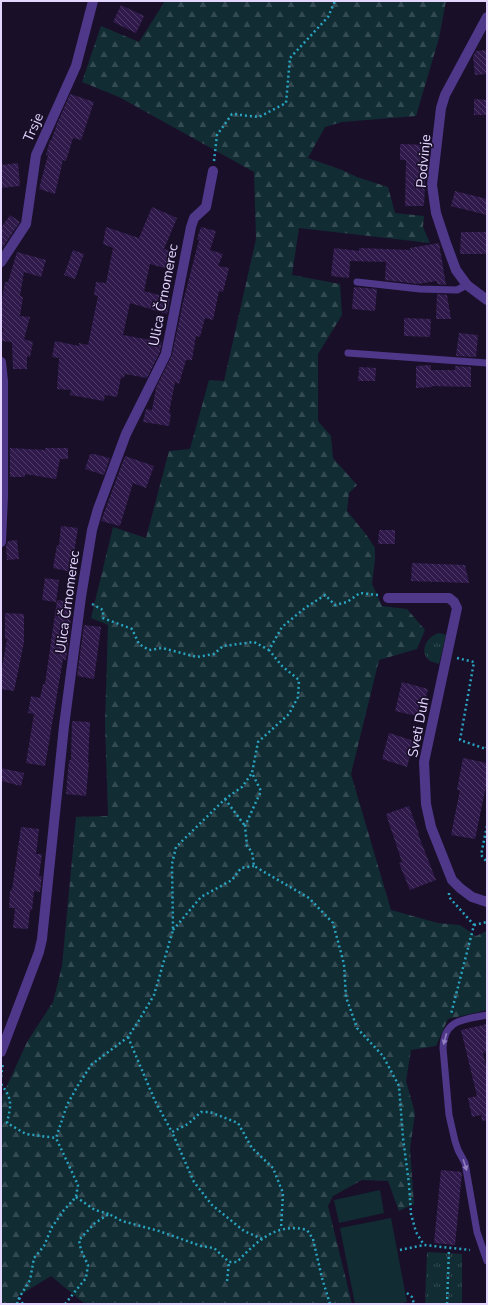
<svg xmlns="http://www.w3.org/2000/svg" width="488" height="1305" font-family="'Nunito Sans',sans-serif">
	<style>
		.forest { fill: url(#forest-firs) }
		.park { fill: url(#park-tufts) }
		.garden { fill: #112c33 }
		.building { fill: url(#building-back-hatch) }
		.lines { fill: none; stroke-linecap: round; stroke-linejoin: round }
		.path { stroke: #29a4c0; stroke-width: 2.5; stroke-dasharray: 2 3; stroke-linecap: butt }
		.lane { stroke: #4f378a; stroke-width: 7 }
		.street { stroke: #4f378a; stroke-width: 10 }
		.oneway { fill: #927fbf }
		.labels { text-anchor: middle; stroke-width: 3.5; stroke-linejoin: round; paint-order: stroke }
		.street-label { font-size: 14px; fill: #e5d6ff; stroke: #190f29 }
	</style>
	<defs>
		<pattern id="forest-firs" width="22" height="20" patternUnits="userSpaceOnUse"><rect width="22" height="20" fill="#112c33"/><path d="M5 1l3.5 6h-7zM16 11l3.5 6h-7z" fill="#344a52"/></pattern>
		<pattern id="park-tufts" width="24" height="20" patternUnits="userSpaceOnUse"><rect width="24" height="20" fill="#112c33"/><path d="M3 7l-1-3M5 7V3M7 7l1-3M15 17l-1-3M17 17v-4M19 17l1-3" fill="none" stroke="#344a52"/></pattern>
		<pattern id="building-back-hatch" width="6" height="6" patternUnits="userSpaceOnUse"><rect width="6" height="6" fill="#301a4b"/><path d="M-1 5l2 2M0 0l6 6M5-1l2 2" fill="none" stroke="#4e3b66"/></pattern>
	</defs>
	<rect width="100%" height="100%" fill="#190f29"/>
	<polygon class="forest" points="165,1 446,1 439,38 416,116 342,122 325,127 308,158 342,170 357,177 388,187 395,213 424,216 423,227 430,243 299,228 292,275 340,284 342,315 318,354 318,421 331,436 333,458 357,485 349,493 347,511 365,533 375,548 375,559 372,584 382,606 407,609 425,630 417,649 379,660 351,774 391,910 438,923 460,925 476,936 487,931 487,1010 448,1019 436,1046 411,1050 406,1081 415,1113 410,1149 414,1204 399,1211 388,1181 362,1180 333,1196 328,1206 352,1304 85,1304 51,1276 17,1297 20,1304 1,1304 1,1099 27,1042 53,1002 62,966 76,817 108,816 105,724 108,625 91,618 113,527 146,538 169,451 190,449 209,380 224,381 256,239 254,172 119,97 82,82 101,26 139,42"/>
	<g class="park">
		<path d="M439,633L446,635L439,664C437,663 432,662 430,661C418,652 427,636 439,633Z"/>
		<polygon points="427,1252 462,1254 462,1304 425,1304"/>
	</g>
	<g class="garden">
		<polygon points="380,1190 384,1213 339,1223 334,1200"/>
		<polygon points="391,1218 407,1302 397,1304 355,1304 340,1228"/>
	</g>
	<g class="building">
		<polygon points="121,5 144,16 136,33 113,22"/>
		<polygon points="487,50 487,74 475,75 473,57 476,51"/>
		<polygon points="70,94 94,102 81,140 73,138 66,161 63,160 55,194 39,189 48,155 46,155 50,140 51,141 57,124"/>
		<polygon points="474,99 487,100 487,115 474,115"/>
		<polygon points="400,144 429,145 428,161 426,161 424,206 405,206 406,160 400,160"/>
		<polygon points="18,163 20,186 1,188 1,165"/>
		<polygon points="455,191 487,199 487,215 451,206"/>
		<polygon points="152,207 177,218 164,249 173,252 168,269 150,264 144,291 170,298 167,314 130,303 123,335 162,342 160,352 147,378 125,374 124,378 121,377 117,397 105,395 104,401 70,395 71,390 57,389 59,358 52,357 55,341 79,346 79,343 88,345 98,296 94,295 96,282 106,283 113,248 103,244 106,227 139,238"/>
		<polygon points="10,215 20,222 1,250 1,228"/>
		<polygon points="201,227 216,231 210,250 223,254 218,266 229,268 223,292 219,291 213,320 205,318 200,337 196,336 192,360 186,360 179,384 175,382 169,413 171,413 169,426 143,422 146,409 152,410 156,388 172,355 183,302 199,240 197,239"/>
		<polygon points="461,232 487,232 487,254 460,254"/>
		<polygon points="439,243 446,285 437,284 437,281 418,284 385,280 386,262 350,261 349,278 331,276 334,248 359,251 359,248 411,250 410,248"/>
		<polygon points="73,250 84,254 75,279 64,275"/>
		<polygon points="17,252 46,260 41,277 24,272 20,296 23,297 20,316 30,317 24,339 33,342 30,357 27,356 27,369 13,369 12,342 1,341 3,328 1,328 1,305 5,282 8,282"/>
		<polygon points="354,287 377,289 375,311 352,309"/>
		<polygon points="437,294 447,295 451,319 436,319"/>
		<polygon points="404,318 431,319 430,337 404,336"/>
		<polygon points="459,333 478,335 476,357 456,356"/>
		<polygon points="431,365 431,370 455,370 455,366 471,367 471,387 432,386 432,387 416,388 416,366"/>
		<polygon points="359,367 376,368 375,381 358,381"/>
		<polygon points="10,448 45,450 45,448 68,448 68,459 60,459 56,479 25,474 25,477 10,477"/>
		<polygon points="90,454 94,454 110,458 104,475 85,469"/>
		<polygon points="125,456 154,466 146,488 133,483 120,526 101,521"/>
		<polygon points="61,526 78,528 71,572 53,568 57,545 59,545"/>
		<polygon points="379,530 395,530 395,544 378,544"/>
		<polygon points="17,540 19,559 7,560 6,546 8,541"/>
		<polygon points="412,563 465,565 469,583 411,581"/>
		<polygon points="45,578 59,580 56,602 42,600"/>
		<polygon points="57,600 72,602 69,620 71,620 66,660 63,659 45,766 26,763 34,714 28,713 31,696 40,698 43,684 45,684"/>
		<polygon points="5,613 24,614 24,642 14,691 1,689 1,673 7,639 5,639"/>
		<polygon points="84,625 101,627 94,679 77,676"/>
		<polygon points="402,682 428,689 421,717 395,711"/>
		<polygon points="72,721 90,722 88,762 89,762 86,796 66,794 69,760 71,760"/>
		<polygon points="389,733 414,741 407,767 382,759"/>
		<polygon points="463,758 487,763 487,781 475,839 451,835 460,790 457,790"/>
		<polygon points="1,768 24,773 21,786 1,781"/>
		<polygon points="409,806 419,834 418,834 436,880 410,890 399,863 402,862 386,814"/>
		<polygon points="21,827 39,829 36,854 42,854 39,876 42,876 40,892 34,891 32,910 30,910 28,929 13,928 15,908 9,908 10,890 12,890"/>
		<polygon points="487,1024 487,1052 483,1053 487,1070 487,1120 482,1121 481,1115 472,1117 468,1098 477,1096 461,1030"/>
		<polygon points="441,1170 462,1172 455,1245 434,1243"/>
	</g>
	<g class="lines">
		<g class="path">
			<polyline points="214,161 217,135 232,114 259,117 286,103 290,58 328,17 335,1"/>
			<polyline points="378,595 360,593 347,602 335,605 325,595 305,608 282,627 269,650 282,666 299,680 298,697 289,714 258,742 252,773 261,791 245,826 247,846 252,852 254,866 309,898 333,923 344,964 346,997 357,1028 383,1056 399,1086 403,1138 409,1184 411,1214 416,1232 424,1245"/>
			<polyline points="92,604 103,610 103,618 132,629 139,644 149,650 162,648 197,657 214,654 223,646 254,642 269,650"/>
			<polyline points="457,658 474,662 460,740 486,749 487,747"/>
			<polyline points="225,799 245,826"/>
			<polyline points="487,826 481,855 487,862"/>
			<polyline points="449,893 449,897 474,925 451,1014"/>
			<polyline points="474,925 487,922"/>
			<polyline points="173,930 201,897 232,880 241,868 254,866"/>
			<polyline points="128,1037 155,1101 172,1132"/>
			<polyline points="1,1077 3,1063"/>
			<path d="M1,1084C13,1100 11,1104 7,1123L26,1134L56,1138"/>
			<polyline points="76,1197 95,1210 109,1214"/>
			<polyline points="262,1239 244,1231 212,1205 194,1182 172,1132 188,1124 201,1112 210,1112 238,1123 252,1148 273,1168 283,1193 281,1229"/>
			<polyline points="400,1250 424,1245 470,1250"/>
			<polyline points="227,1281 229,1262"/>
			<polyline points="407,1293 412,1297 414,1304"/>
			<polyline points="19,1298 23,1304"/>
			<polyline points="17,1304 19,1298 30,1280 34,1258 44,1246 52,1227 64,1210 76,1197 78,1185 56,1138 67,1105 77,1087 91,1065 128,1037 138,1022 154,995 173,930 172,864 176,847 225,799 242,787 252,773"/>
			<path d="M65,1304L86,1278L88,1265L81,1250L79,1240L95,1223L109,1214L122,1221L159,1231L201,1246L214,1248L229,1262H237C257,1241 277,1222 307,1230L313,1239L322,1278L330,1304"/>
			<polyline points="447,1304 449,1249"/>
		</g>
		<g class="lane">
			<polyline points="357,282 420,289 457,290 467,285"/>
			<polyline points="348,353 487,363"/>
			<path d="M487,1015C463,1020 444,1019 443,1048L449,1115L455,1141L458,1150L465,1163L477,1232L487,1261"/>
		</g>
		<g class="street">
			<polyline points="487,17 445,95 441,108 432,185 436,213 446,243 456,270 467,285 487,300"/>
			<polyline points="1,262 26,224 36,155 76,66 93,1"/>
			<polyline points="1,362 3,381 3,496 1,542"/>
			<polyline points="388,598 449,598 454,602 457,608 424,762 426,804 431,827 452,880 460,888 472,897 487,902"/>
			<polyline points="1,1052 39,952 42,939 64,726 81,597 92,530 98,509 126,434 166,354 191,227 194,218 206,207 213,171"/>
		</g>
	</g>
	<defs><path id="oneway-solid" d="M-6-.8H1V-3.2L6.5 0L1 3.2V.8H-6Z"/></defs>
	<g class="oneway">
		<use href="#oneway-solid" transform="translate(445 1039) rotate(105)"/>
		<use href="#oneway-solid" transform="translate(465 1165) rotate(72)"/>
	</g>
	<g class="labels">
		<g class="street-label">
			<text transform="translate(33 127) rotate(-66)" y="5">Trsje</text>
			<text transform="translate(423 161) rotate(-85)" y="5">Podvinje</text>
			<text transform="translate(163 295) rotate(-79)" y="5">Ulica Črnomerec</text>
			<text transform="translate(67 602) rotate(-82)" y="5">Ulica Črnomerec</text>
			<text transform="translate(418 727) rotate(-79)" y="5">Sveti Duh</text>
		</g>
	</g>
	<rect width="488" height="1305" fill="none" stroke="#e5d6ff" stroke-width="4"/>
</svg>
